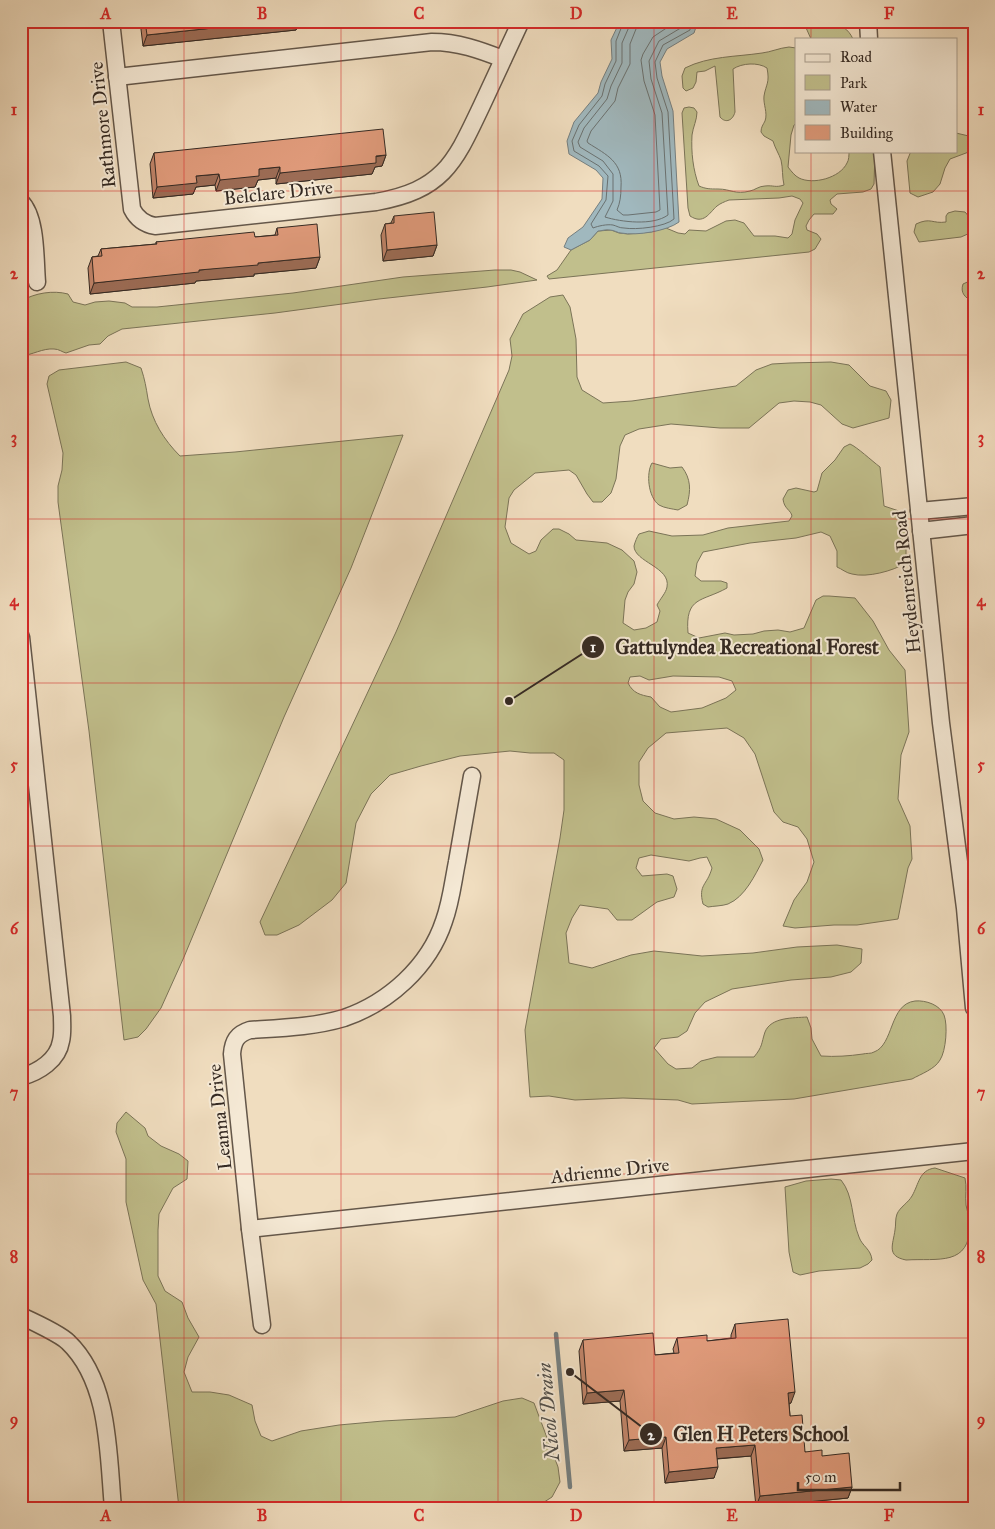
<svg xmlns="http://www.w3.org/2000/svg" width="995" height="1529" font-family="'IM FELL Great Primer',serif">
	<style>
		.green { fill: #c1bf8c; stroke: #7b7458; fill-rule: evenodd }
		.water { fill: #a0b8be; stroke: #757f80 }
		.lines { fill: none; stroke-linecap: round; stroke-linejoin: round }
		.shore { stroke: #6a7170; stroke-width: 1 }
		.stream { stroke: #757f80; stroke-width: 4.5 }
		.minor-casing { stroke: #64574a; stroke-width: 19 }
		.minor { stroke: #f5e9d5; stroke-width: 16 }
		.wall { fill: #c08469; stroke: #352a23 }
		.shaded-wall { fill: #9c6c55; stroke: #352a23 }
		.building { fill: #df9a7a; stroke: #352a23 }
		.grid { fill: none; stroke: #d62828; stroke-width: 1; stroke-opacity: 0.55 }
		.labels { text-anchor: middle; stroke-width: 4; stroke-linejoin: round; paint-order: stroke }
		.street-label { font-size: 19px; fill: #352a23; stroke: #f5e9d5 }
		.water-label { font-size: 20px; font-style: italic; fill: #504e4a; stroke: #f5e9d5 }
		.leader { fill: none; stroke: #352a23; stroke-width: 2 }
		.callout-dot { fill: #352a23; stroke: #f5e9d5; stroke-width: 2 }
		.mark-label { font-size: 15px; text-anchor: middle; font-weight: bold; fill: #fff }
		.callout-label { font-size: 20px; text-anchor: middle; font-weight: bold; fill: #352a23; stroke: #f5e9d5; stroke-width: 4; stroke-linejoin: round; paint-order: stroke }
		.neatline { fill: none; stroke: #d62828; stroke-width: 2 }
		.grid-label { font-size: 16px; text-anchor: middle; font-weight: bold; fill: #d62828 }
	</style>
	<rect width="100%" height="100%" fill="#f0ddbf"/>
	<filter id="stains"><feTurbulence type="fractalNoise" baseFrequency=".004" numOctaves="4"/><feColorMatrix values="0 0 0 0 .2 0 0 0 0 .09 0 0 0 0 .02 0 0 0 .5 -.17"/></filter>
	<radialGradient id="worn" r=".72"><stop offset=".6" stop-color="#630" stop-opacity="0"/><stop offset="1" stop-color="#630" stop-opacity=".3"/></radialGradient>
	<g class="green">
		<path d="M803,21C822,21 844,19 853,39H811Z"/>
		<path d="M789,47L796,48V124L794,125L791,135L788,167C791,171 795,176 799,178C813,185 840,178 847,163C849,160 849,155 849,151H875L874,184L871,189L863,192L837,194L830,200L831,204L837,209L833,214H814L809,220L806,226L807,230L817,234L821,239L815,249L809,252L549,279L547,276L557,270L571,250L590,240L598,231L611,230L619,233L628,234L651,232L666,228L678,233L685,234L689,230L706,231L726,221L735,220L744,223L754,236H775L788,238L792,234L795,220L803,203L800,199L792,196L779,198L729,200C724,202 721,203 717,206C709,213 704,225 690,216L688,208L682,113L684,108L689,107L694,108L697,112C697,120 693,127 692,135C691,152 693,170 699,186C706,189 710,189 718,189C731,189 735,195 750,191C755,190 759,186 765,186C774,185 775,188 784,185C782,177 783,168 781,160C779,154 775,148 773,141L764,136L761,132C761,127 763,125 765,121C768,113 763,104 764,96C766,84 770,83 767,68C758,62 742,63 733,69L735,112C733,120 726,124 720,117L715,66L705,71L697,72L696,82L693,88L686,91L683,88L682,76L685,68C709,56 735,57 762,53C771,52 779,48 789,47Z"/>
		<polygon points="956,133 973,137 974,150 950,159 945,168 940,184 933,192 918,197 910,193 907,161 911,151 956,151"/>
		<path d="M955,211L965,212L971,219L970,233L961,237L919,242L914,232L916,224C931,217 932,224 946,222V216L948,213Z"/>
		<path d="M495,270H511L520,272L537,280L487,287L379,299L275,313L122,329L108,336L100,344L89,345L66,353C62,352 59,349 54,349C43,348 32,355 21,356V301C35,293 53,290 68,294L73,302L85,305L95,302L109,301L125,303L132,307H157L293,293L403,277Z"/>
		<path d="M974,279V302C965,298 960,293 963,284Z"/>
		<path d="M563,295L570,307L576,339L577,377L582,390L603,403L632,401L736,386L756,370L772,364L790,363L831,362L849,365L870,386L886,391L891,400L889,418L853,428L842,424L821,405L810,402L794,401L779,403L749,428H720L671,424L639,429L625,435L620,446L616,479L611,493L602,502H593L587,494L576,475L569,470L535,473L514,490L509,498L505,527L511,543L529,554L536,551L541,540L553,529H559L569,534L576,540L607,543L622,550L634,561L637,572L634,584L628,592L625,600L623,623L634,630L646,628L657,622L660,611L657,605C660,599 666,593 667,587C671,567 634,562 634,546C635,542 637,537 639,534L649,531L672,536L703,535L728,528L789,521L792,516C791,510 784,509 783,499L788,490L796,488L814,492L817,491L822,473L835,460L844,447L850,444C857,447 872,461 880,467L884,506L899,511L906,521V563C893,571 867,578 852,574C846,573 842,569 837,567V551L830,536L821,532L796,538L750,543L703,552L697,563L695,576L701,581H721L727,583V588C702,602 685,596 688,633L699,638L725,633L734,635L753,634L764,631L778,630L790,632L804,628L816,600L823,596H829L855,598L873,621L889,650L905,670L909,732L901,755L898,799L910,826L912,859L908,868L898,919L857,925H834L795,928L783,926L794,900L807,882L814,862L807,839L798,827L783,822L774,812L755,754L744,738L727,728L666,733L648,748L639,762V785L643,801L655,813L674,819L694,817L716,819L740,830L759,849L763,860C755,875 745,897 728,904C722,906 714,906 708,907L703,904C698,884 707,886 712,868L707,857L700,858L689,861L651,855L639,858L636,868L642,876L667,874L673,876L677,889L674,897L657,902L632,920H617L608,909L580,905L572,918L566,933L569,963L592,968L631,955L654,951L702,956L753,953L797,947L837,945L862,949L861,963L851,972L831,977L791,980L732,989L705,1002L695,1013L687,1031L678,1037L661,1039L654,1048L668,1064L676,1069L692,1068L701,1061L717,1057H754C763,1046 761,1044 765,1032C771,1017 793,1018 807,1017L811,1028L812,1039L821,1056C835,1057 849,1056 863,1054C866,1053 871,1054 874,1052C894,1045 889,1004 915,1001C926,1000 940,1005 944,1015C948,1025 946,1051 940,1060C935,1069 921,1074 912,1079L794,1099L692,1104L678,1100L623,1098L575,1100L549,1096L530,1097L525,1030L560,838L564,810V760L554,753H530L510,751L460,756L421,766L390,775L371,794L356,823L346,883L332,900L299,925L277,935H265L260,922L396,632L509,370L512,356L510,339L523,314L550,297ZM640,676L649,680L673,676L719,677L732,681L736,690L726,698L702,708L679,711L671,712L660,707L651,697C640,695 633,693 628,683L630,677Z"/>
		<path d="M126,362L141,368C145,380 146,387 148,399C152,421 164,440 180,456L235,452L403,435L351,568L284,717L184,957L161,1008L146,1029L138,1037L124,1040L89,731L58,502V486L62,470L63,453L47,384L49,376L59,370Z"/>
		<path d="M652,463L670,468L682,467C691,479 691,490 687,505L678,510C673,509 664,508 659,505C648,497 646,473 652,463Z"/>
		<polygon points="126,1112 145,1128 148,1136 161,1146 179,1154 188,1161 187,1179 173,1188 159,1214 158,1230 158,1276 165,1291 182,1302 188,1318 199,1337 188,1357 184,1372 192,1392 210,1392 229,1395 252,1405 255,1421 261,1436 272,1441 301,1431 339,1425 383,1421 455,1417 503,1401 522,1398 534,1403 558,1467 560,1482 552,1497 538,1506 531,1508 179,1508 156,1304 143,1280 126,1202 126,1159 116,1132 117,1123"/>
		<path d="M935,1168L965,1178C967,1187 965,1196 966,1205C967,1211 970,1218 970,1224C970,1267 938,1258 906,1260C886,1256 893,1245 895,1230C896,1225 895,1219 897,1214C900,1207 908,1203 912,1196C919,1184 919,1170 935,1168Z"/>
		<path d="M831,1179L841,1180C854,1196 851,1218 859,1237C862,1246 871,1249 872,1260L868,1264L860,1268L819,1271L800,1275L793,1272L789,1252L785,1187L806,1181Z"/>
	</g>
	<path class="water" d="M620,21H695L697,24L694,33L667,49L660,62L662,76L673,111L679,222C667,231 637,236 621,233C618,233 614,230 610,230C606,229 602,231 598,231L590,240L571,250L564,247L568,238L583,227L602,199L603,178L596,170L569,154L567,141L574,122L598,93L601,82L612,59L611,40Z"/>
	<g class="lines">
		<g class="shore">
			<path d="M624,21L616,41V61L605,84L602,96L579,125L572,141L574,151L599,166L608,176L606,200L591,224L593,228C598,226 607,224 613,225C617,226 619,228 624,228C636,230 665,227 674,219L668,112L657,78L655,62L663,45L690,30L691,21"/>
			<path d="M630,21L629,27L622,43V63L611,86L607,99L584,128L578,142L580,147L603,161L613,174V201L605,217C621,222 653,226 668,215L662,113L651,79L649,61L659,41L684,26L685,21"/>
			<path d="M638,21L636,29L630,44V64L618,88L615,101L591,131L587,141L588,143C607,155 623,162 621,187C621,196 620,203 617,210L623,215H628L656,212L660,210L655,115L644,81L641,60L643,54L653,37L677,21"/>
		</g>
		<polyline class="stream" points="556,1334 570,1487"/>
		<g class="minor-casing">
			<g id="minor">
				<path d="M111,21L132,209C137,219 144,224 155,226L376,202C444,190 455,162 482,105C495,77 508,49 521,21"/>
				<polyline points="868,21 869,39"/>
				<path d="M117,77L432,42C458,42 480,50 503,59"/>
				<polyline points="882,151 941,723 965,908 974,1008"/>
				<path d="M21,202C37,218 35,260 37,282"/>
				<polyline points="919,511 974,506"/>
				<polyline points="921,531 974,525"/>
				<path d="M21,637L62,1016C62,1024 63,1033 61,1041C58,1060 39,1072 21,1077"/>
				<polyline points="250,1229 974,1151"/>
				<path d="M21,1316C32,1321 61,1335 68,1342C110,1382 108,1454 113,1508"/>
				<path d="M262,1325L250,1229L232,1054C233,1041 237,1034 250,1030C281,1028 314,1027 344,1018C388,1003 429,967 444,921C451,902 453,882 457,862C462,833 467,804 472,776"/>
			</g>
		</g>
		<use href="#minor" class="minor"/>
	</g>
	<g class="wall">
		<polygon points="140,21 314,21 299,23 296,30 143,46"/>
		<polygon points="154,153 386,155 382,166 375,167 372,174 276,184 276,178 258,180 255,187 216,191 215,185 196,187 193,194 153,198 150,164"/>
		<polygon points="394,216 437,245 433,256 383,261 381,235 385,224 391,223"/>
		<polygon points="277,228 320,257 316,268 254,274 254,276 196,281 195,283 90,294 88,268 92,257 98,256 101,249 156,244 156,242 255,237 275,235"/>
		<polygon points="735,1324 791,1403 789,1404 790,1416 805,1452 822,1456 852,1487 848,1498 756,1507 751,1456 717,1459 714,1478 665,1483 662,1448 624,1451 620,1401 583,1404 579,1351 583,1340 655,1355 674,1353 673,1349 677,1338 707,1341 731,1338 731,1335"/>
	</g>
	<g class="shaded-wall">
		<polygon points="279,21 314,21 299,23 296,30 143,46 147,35"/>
		<polygon points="327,21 371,21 326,26"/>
		<polygon points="386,155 382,166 375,167 372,174 276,184 280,173"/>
		<polygon points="280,167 276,178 258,180 255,187 216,191 220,180 259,169"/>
		<polygon points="219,174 215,185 196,187 193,194 153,198 157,187 196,176"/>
		<polygon points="437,245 433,256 383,261 387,250"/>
		<polygon points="320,257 316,268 254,274 254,276 196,281 195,283 90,294 94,283 258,263"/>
		<polygon points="624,1390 620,1401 583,1404 587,1393"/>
		<polygon points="795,1392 791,1403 784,1404 788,1393"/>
		<polygon points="666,1437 662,1448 624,1451 629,1440"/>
		<polygon points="755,1445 751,1456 712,1459 716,1448"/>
		<polygon points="718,1467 714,1478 665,1483 669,1472"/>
		<polygon points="852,1487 848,1498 756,1507 760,1496"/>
	</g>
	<g class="building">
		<polygon points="145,21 279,21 147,35"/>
		<polygon points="383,129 386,155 376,156 376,163 280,173 280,167 259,169 259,176 220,180 219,174 196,176 197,183 157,187 154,153"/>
		<polygon points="434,212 437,245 387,250 385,224 394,223 394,216"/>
		<polygon points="317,224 320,257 258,263 258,265 199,270 199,272 94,283 92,257 102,256 101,249 157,244 156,242 254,232 255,237 278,235 277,228"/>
		<polygon points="788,1319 795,1392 788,1393 790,1416 802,1415 805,1452 822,1450 822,1456 849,1453 852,1487 760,1496 755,1445 716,1448 718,1467 669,1472 666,1437 629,1440 624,1390 587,1393 583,1340 653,1333 655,1355 679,1353 677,1338 707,1335 707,1341 736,1338 735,1324"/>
	</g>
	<path class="grid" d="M184,21V1508M341,21V1508M498,21V1508M654,21V1508M811,21V39M811,151V1508M21,191H974M21,355H974M21,519H974M21,683H974M21,846H974M21,1010H974M21,1174H974M21,1338H974"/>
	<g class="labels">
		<g class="street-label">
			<text transform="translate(102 125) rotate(-96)" y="7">Rathmore Drive</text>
			<text transform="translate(278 192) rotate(-6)" y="7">Belclare Drive</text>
			<text transform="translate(906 582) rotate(-96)" y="7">Heydenreich Road</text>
			<text transform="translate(219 1117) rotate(-96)" y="7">Leanna Drive</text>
			<text transform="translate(610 1170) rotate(-6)" y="7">Adrienne Drive</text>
		</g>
		<g class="water-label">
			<text transform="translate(548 1412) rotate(-95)" y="7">Nicol Drain</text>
		</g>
	</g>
	<path class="leader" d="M509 701L593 647M570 1372L651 1434"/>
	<g class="callout-dot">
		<circle cx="509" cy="701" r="5"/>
		<circle cx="570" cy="1372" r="5"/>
		<circle cx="593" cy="647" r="12"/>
		<circle cx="651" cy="1434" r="12"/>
	</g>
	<g class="mark-label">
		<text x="593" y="652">1</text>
		<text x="651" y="1440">2</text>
	</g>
	<g class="callout-label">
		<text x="747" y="654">Gattulyndea Recreational Forest</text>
		<text x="761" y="1441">Glen H Peters School</text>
	</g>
	<rect width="995" height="1529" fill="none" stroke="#f0ddbf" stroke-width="55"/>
	<rect x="795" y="38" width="162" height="115" fill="#f5e9d5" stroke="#a89d8e"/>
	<rect x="805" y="54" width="25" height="8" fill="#f5e9d5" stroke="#a89d8e"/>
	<text x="840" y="62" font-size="15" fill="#352a23">Road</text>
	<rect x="805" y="75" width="25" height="15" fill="#c1bf8c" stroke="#a89d8e"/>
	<text x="840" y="88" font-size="15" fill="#352a23">Park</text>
	<rect x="805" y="100" width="25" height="15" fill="#a0b8be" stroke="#a89d8e"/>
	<text x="840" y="112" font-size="15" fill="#352a23">Water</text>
	<rect x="805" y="125" width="25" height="15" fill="#df9a7a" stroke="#a89d8e"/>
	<text x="840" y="138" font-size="15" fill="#352a23">Building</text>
	<path d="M798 1482v8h102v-8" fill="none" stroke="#352a23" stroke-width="2.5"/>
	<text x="805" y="1482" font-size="15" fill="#352a23" stroke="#f5e9d5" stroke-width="4" paint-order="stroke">50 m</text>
	<rect x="28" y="28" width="940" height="1474" class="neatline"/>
	<g class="grid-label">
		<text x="106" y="19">A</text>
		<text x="262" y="19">B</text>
		<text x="419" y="19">C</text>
		<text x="576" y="19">D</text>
		<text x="732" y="19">E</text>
		<text x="889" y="19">F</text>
		<text x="14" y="115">1</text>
		<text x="981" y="115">1</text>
		<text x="14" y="279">2</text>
		<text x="981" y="279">2</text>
		<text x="14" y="443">3</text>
		<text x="981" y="443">3</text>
		<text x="14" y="606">4</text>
		<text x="981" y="606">4</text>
		<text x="14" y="770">5</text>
		<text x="981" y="770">5</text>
		<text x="14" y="934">6</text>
		<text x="981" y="934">6</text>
		<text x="14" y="1098">7</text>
		<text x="981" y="1098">7</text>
		<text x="14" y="1262">8</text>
		<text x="981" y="1262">8</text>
		<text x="14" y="1425">9</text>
		<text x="981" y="1425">9</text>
		<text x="106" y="1521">A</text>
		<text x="262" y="1521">B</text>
		<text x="419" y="1521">C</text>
		<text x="576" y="1521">D</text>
		<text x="732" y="1521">E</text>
		<text x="889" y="1521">F</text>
	</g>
	<rect width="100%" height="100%" filter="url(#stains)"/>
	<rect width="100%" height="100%" fill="url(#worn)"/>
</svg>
